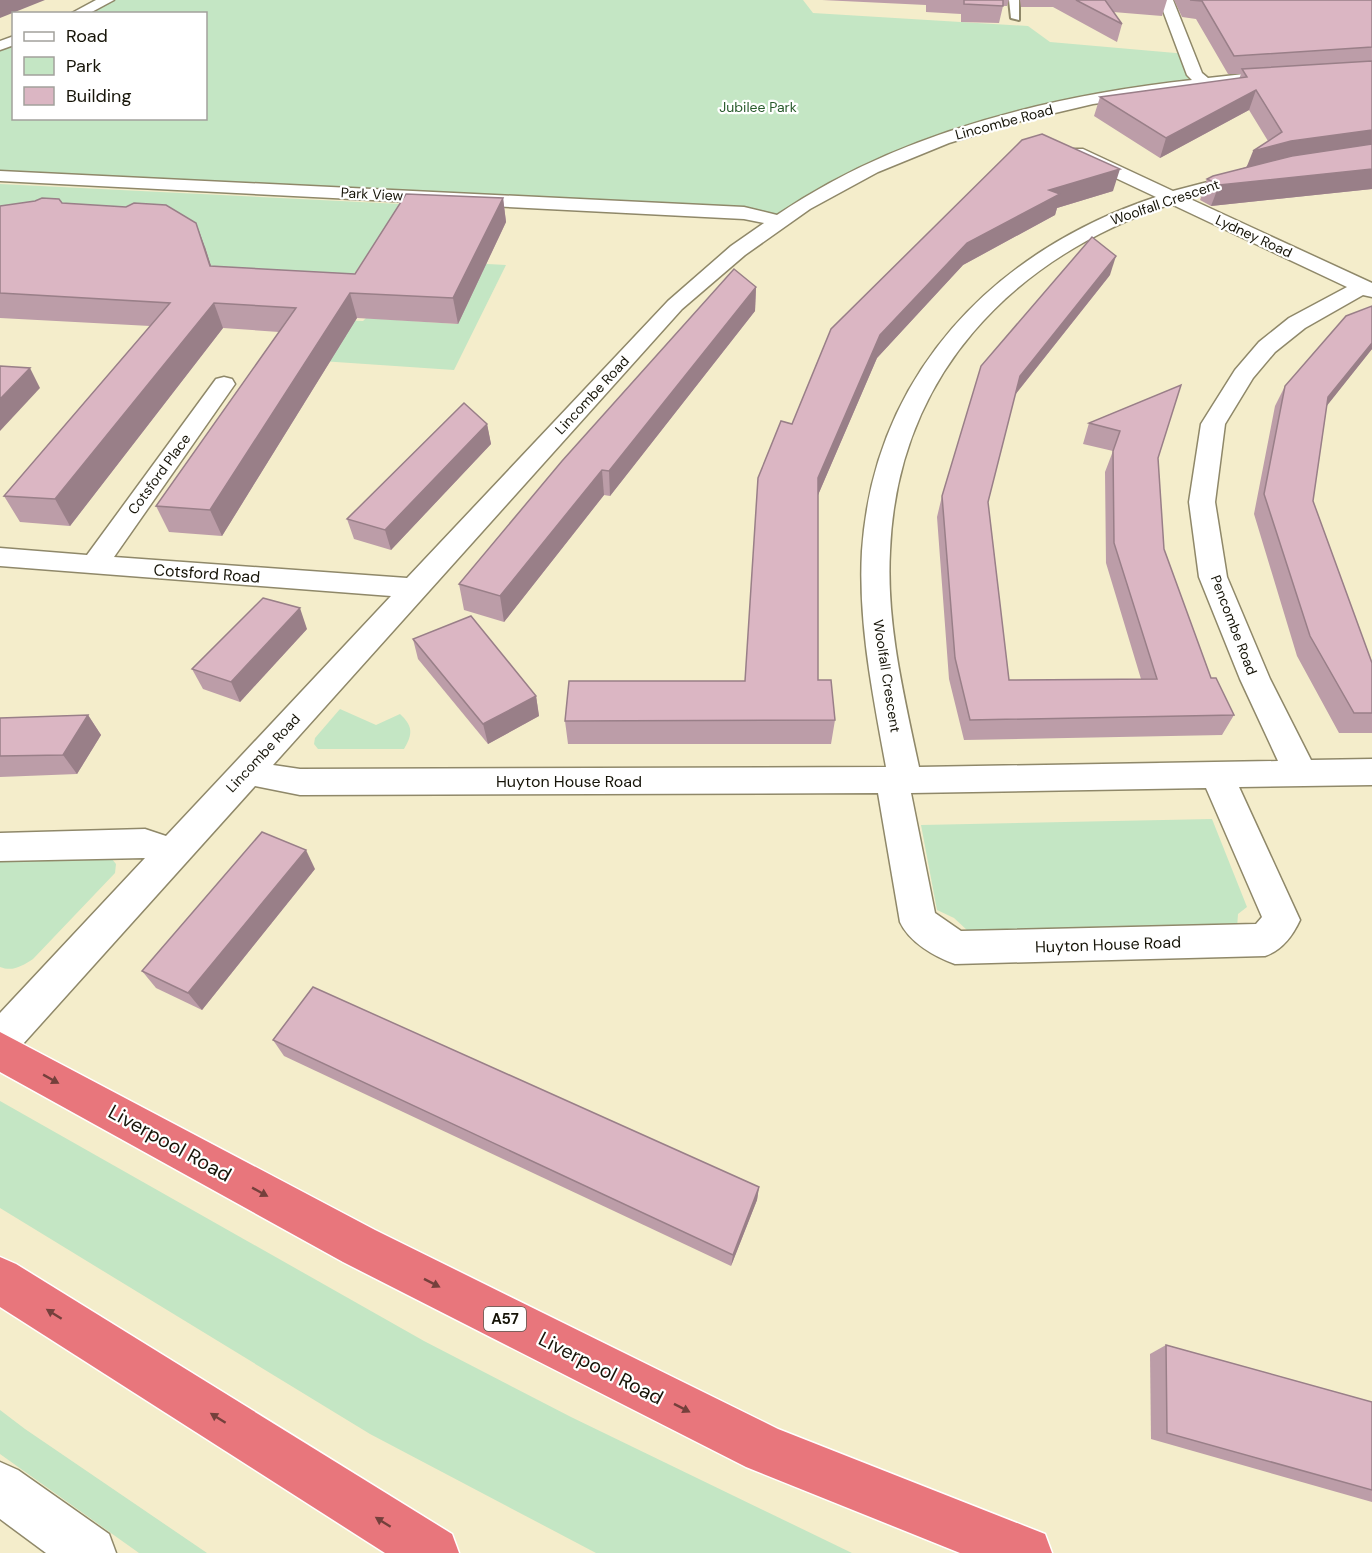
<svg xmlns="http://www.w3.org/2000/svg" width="1372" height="1553" font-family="'DM Sans',sans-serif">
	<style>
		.green { fill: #c4e6c4 }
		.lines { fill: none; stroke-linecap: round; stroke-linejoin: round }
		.service-casing { stroke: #8f8869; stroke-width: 4 }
		.minor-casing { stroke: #8f8869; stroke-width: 3 }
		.tertiary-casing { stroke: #8f8869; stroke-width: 3 }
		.trunk-casing { stroke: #fff; stroke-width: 3 }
		.service { fill: #fff; fill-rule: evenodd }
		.minor { fill: #fff; fill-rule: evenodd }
		.tertiary { fill: #fff; fill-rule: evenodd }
		.trunk { fill: #e8767c; fill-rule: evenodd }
		.wall { fill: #bc9da8 }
		.shaded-wall { fill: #997f88 }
		.building { fill: #dbb6c3; stroke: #997f88; stroke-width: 1.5 }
		.oneway { fill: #74403c }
		.labels { text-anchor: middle; stroke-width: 4.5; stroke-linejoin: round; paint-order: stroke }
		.far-park-label { font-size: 14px; fill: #295b2c; stroke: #fff }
		.far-street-label { font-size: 14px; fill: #161408; stroke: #fff }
		.shield { fill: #fff; stroke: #5c5a52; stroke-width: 1.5 }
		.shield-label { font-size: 15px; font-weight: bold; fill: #161408 }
		.street-label { font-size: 16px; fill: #161408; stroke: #fff }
		.near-street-label { font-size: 20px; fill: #161408; stroke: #fff }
	</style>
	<rect width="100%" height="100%" fill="#f4edcb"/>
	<g class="green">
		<polygon points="106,0 803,0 813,13 1028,26 1050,42 1187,54 1189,85 1051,106 892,158 778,221 766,217 0,176 0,46 13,40 14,118 206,118 206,14 76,13"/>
		<polygon points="0,184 401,204 338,298 0,231"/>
		<polygon points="451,262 506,265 454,370 262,357 283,325 313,319 363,321 366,318 457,324"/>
		<path d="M340,709L376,725L400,714C413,726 413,734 404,749H318L314,744L315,738Z"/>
		<polygon points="1212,819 1247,907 1238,914 1237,928 968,931 954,918 937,910 921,825"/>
		<path d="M107,853L116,864L115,873L33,959C22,966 13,972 0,967V856Z"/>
		<polygon points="0,1101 424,1341 571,1417 852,1553 596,1553 370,1434 0,1208"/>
		<polygon points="0,1410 25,1429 207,1553 139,1553 0,1454"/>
	</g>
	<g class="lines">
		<g class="service-casing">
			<polygon id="service" points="1009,0 1019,0 1019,20 1011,18"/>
		</g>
		<g class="minor-casing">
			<g id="minor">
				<path d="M1159,0H1173L1202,73L1208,78L1253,73L1258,75L1261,78L1258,81L1093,104L1021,121L949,143L878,172L810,209L745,255L682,309L273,765L300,769L886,767C873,696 858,623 862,551C874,375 993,251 1156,197L1071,157L1068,153L1071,149H1083L1173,191L1246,172L1252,173L1255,177L1252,181L1188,198L1372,283V297L1363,295L1305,328L1275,352L1253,378L1225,424L1215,502L1227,577L1270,679L1311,760L1372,759V785L1239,787L1300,920C1292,937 1282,950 1265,956L955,964C935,957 909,942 900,922L878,793L300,795L255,786L14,1054L0,1060V1013L145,858L0,861V833L145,829L166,836L391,596L0,566V548L87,555L216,379L224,377L232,379L235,384L114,557L407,578L668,301L731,246L764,223L744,219L0,181V171L744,207L777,215C897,133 1048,96 1192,80L1187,75ZM1171,204L1347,287L1289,318L1259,342L1235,370L1201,424L1189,502L1199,577L1240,679L1278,761L919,767C904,696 886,623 890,551C897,376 1011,258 1171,204ZM1206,788L1262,917L1256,924L961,931L935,913L911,793Z"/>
				<polygon points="0,1462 18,1470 109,1534 116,1553 46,1553 0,1519"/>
			</g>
		</g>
		<g class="tertiary-casing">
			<g id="tertiary">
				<polygon points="96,0 114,0 88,14 70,14"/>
				<polygon points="14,36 14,45 0,50 0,41"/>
			</g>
		</g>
		<g class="trunk-casing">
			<g id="trunk">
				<polygon points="0,1032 375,1230 778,1429 1045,1534 1052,1553 960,1553 746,1467 343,1262 0,1072"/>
				<polygon points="0,1257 16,1264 452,1534 459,1553 385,1553 0,1307"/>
			</g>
		</g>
		<use href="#service" class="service"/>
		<use href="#minor" class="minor"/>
		<use href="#tertiary" class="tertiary"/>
		<use href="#trunk" class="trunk"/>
	</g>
	<g class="wall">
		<polygon points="822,0 1009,0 1007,6 1003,6 999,23 961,22 961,14 926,12 926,5"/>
		<polygon points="1020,0 1167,0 1162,16 1113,12 1122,24 1117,42 1053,7 1021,7"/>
		<polygon points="1174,0 1372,0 1372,189 1211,206 1200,200 1207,179 1246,167 1268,141 1249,110 1160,158 1094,116 1100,97 1239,79 1241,74 1228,74 1196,19 1182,17"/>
		<polygon points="1022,140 1113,191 1057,208 1055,215 963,265 877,358 818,495 818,680 835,720 831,744 568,744 565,721 745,681 792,424"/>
		<polygon points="503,198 506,222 458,324 357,318 222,536 169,532 156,506 279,332 223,328 70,526 20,522 4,496 150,326 0,318 0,206 62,203 126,207 205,247 211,266 355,274"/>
		<polygon points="1110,275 1015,395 988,502 1009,680 1141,679 1106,563 1105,472 1113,451 1083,444 1089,423 1181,385 1158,458 1164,549 1211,678 1234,715 1222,735 964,740 949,679 937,517 942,496 981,366"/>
		<polygon points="756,287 755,311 610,496 604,495 504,622 464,610 459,584"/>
		<polygon points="1372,306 1372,349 1327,405 1313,501 1372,663 1372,733 1339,733 1297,656 1254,514 1275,406 1285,386"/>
		<polygon points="487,424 491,444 391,550 354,539 347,519"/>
		<polygon points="307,629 240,702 203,689 192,669"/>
		<polygon points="413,639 536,696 539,716 488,744 418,659"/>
		<polygon points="88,715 101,735 77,774 0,777 0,718"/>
		<polygon points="315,869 202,1010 156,988 142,971"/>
		<polygon points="273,1040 759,1187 757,1200 731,1266 284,1056"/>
		<polygon points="1166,1345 1372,1402 1372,1502 1151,1439 1150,1354"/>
	</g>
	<g class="shaded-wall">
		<polygon points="0,0 45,0 0,18"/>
		<polygon points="1256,90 1249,110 1160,158 1166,138"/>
		<polygon points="1372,130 1372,148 1245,171 1253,151 1291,141"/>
		<polygon points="1120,169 1113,191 1057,208 1055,215 963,265 877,358 815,502 818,478 880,335 967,243 1049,190"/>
		<polygon points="1372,169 1372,189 1211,206 1219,185"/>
		<polygon points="503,198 506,222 458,324 453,298"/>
		<polygon points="196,223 205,247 219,291 210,266"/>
		<polygon points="1116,256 1110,275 1014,396 1020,376"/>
		<polygon points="756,287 755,311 610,496 609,471"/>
		<polygon points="350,293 357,318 222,536 210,510"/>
		<polygon points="214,303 223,328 70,526 55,499"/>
		<polygon points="1372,343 1372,349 1318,417 1328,397"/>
		<polygon points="30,368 40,388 0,431 0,399"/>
		<polygon points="487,424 491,444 391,550 385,530"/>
		<polygon points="602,470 604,495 504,622 500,596"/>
		<polygon points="300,608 307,629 240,702 231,682"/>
		<polygon points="536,696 539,716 488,744 483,724"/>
		<polygon points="88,715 101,735 77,774 63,755"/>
		<polygon points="306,850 315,869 202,1010 188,993"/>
		<polygon points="759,1187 757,1200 731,1266 733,1255"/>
	</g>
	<g class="building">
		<polygon points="964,0 1003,0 1003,6 964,4"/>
		<polygon points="1076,0 1105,0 1122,24"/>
		<polygon points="1190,0 1372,0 1372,47 1234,56 1202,1"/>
		<polygon points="1372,61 1372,130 1291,141 1253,151 1282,132 1256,90 1166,138 1100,97 1247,77 1242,69"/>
		<polygon points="1042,134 1120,169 1049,190 1060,194 967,243 880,335 818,478 818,680 831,680 835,720 565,721 569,681 745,681 758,478 781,421 792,424 831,329 1022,140"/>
		<polygon points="1372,144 1372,169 1219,185 1207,179 1213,176 1292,156"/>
		<polygon points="406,194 503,198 453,298 350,293 210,510 156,506 296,308 214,303 55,499 4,496 170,303 0,293 0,206 35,201 42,198 59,199 62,203 126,207 134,203 166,205 196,223 210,266 355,274"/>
		<polygon points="1092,237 1116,256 1020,376 988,502 1009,680 1157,679 1114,543 1113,451 1120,431 1089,423 1181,385 1158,458 1164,549 1211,678 1216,678 1234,715 970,720 955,658 942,496 981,366"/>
		<polygon points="734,269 756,287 609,471 602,470 500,596 459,584 562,461"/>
		<polygon points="1372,306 1372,343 1328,397 1313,501 1372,663 1372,713 1354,713 1310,636 1264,494 1285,386 1346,316"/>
		<polygon points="0,366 30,368 0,399"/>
		<polygon points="464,403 487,424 385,530 347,519"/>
		<polygon points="263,598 300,608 231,682 192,669"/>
		<polygon points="471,616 536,696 483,724 413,639"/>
		<polygon points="88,715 63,755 0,756 0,718"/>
		<polygon points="262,832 306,850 188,993 142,971"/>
		<polygon points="313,987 759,1187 733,1255 273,1040"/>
		<polygon points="1166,1345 1372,1402 1372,1490 1167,1433"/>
	</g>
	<defs><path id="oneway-solid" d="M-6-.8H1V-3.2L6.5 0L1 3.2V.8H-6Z" transform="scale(1.5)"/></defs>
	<g class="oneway">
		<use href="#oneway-solid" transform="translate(51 1079) rotate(29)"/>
		<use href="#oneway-solid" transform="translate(260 1192) rotate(29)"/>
		<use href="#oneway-solid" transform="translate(432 1283) rotate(27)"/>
		<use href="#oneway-solid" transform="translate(54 1314) rotate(-148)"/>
		<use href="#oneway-solid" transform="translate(682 1408) rotate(27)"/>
		<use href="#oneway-solid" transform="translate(218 1418) rotate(-148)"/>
		<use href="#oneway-solid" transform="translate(383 1522) rotate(-148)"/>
	</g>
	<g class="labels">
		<g class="far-park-label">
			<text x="758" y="112">Jubilee Park</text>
		</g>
		<g class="far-street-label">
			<text transform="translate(1004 122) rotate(-15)" y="5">Lincombe Road</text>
			<text transform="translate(372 194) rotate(3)" y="5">Park View</text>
			<text transform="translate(1165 202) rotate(-19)" y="5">Woolfall Crescent</text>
			<text transform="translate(1254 236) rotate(25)" y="5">Lydney Road</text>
			<text transform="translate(592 395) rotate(-47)" y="5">Lincombe Road</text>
			<text transform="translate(159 474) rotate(-54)" y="5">Cotsford Place</text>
			<text transform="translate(1234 625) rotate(69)" y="5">Pencombe Road</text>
			<text transform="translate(887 676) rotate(81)" y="5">Woolfall Crescent</text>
			<text transform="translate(263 753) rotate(-47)" y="5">Lincombe Road</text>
		</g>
		<rect class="shield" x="484" y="1307" width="42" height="24" rx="4.5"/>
		<g class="shield-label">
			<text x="505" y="1324">A57</text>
		</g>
		<g class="street-label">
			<text transform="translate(207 573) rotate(4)" y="6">Cotsford Road</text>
			<text x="569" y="787">Huyton House Road</text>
			<text transform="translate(1108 944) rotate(-2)" y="6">Huyton House Road</text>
		</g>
		<g class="near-street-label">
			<text transform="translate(170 1143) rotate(29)" y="7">Liverpool Road</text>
			<text transform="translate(601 1368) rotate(27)" y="7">Liverpool Road</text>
		</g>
	</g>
	<rect x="12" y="12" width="195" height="108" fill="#ffffff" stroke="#a2a19c" stroke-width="1.5"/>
	<rect x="24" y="32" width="30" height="9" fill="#ffffff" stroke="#a2a19c" stroke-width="1.5"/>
	<text x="66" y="42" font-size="18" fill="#161408">Road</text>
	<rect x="24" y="57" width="30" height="18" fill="#c4e6c4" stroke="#a2a19c" stroke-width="1.5"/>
	<text x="66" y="72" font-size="18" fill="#161408">Park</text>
	<rect x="24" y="87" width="30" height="18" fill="#dbb6c3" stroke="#a2a19c" stroke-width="1.5"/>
	<text x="66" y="102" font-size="18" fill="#161408">Building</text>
</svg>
